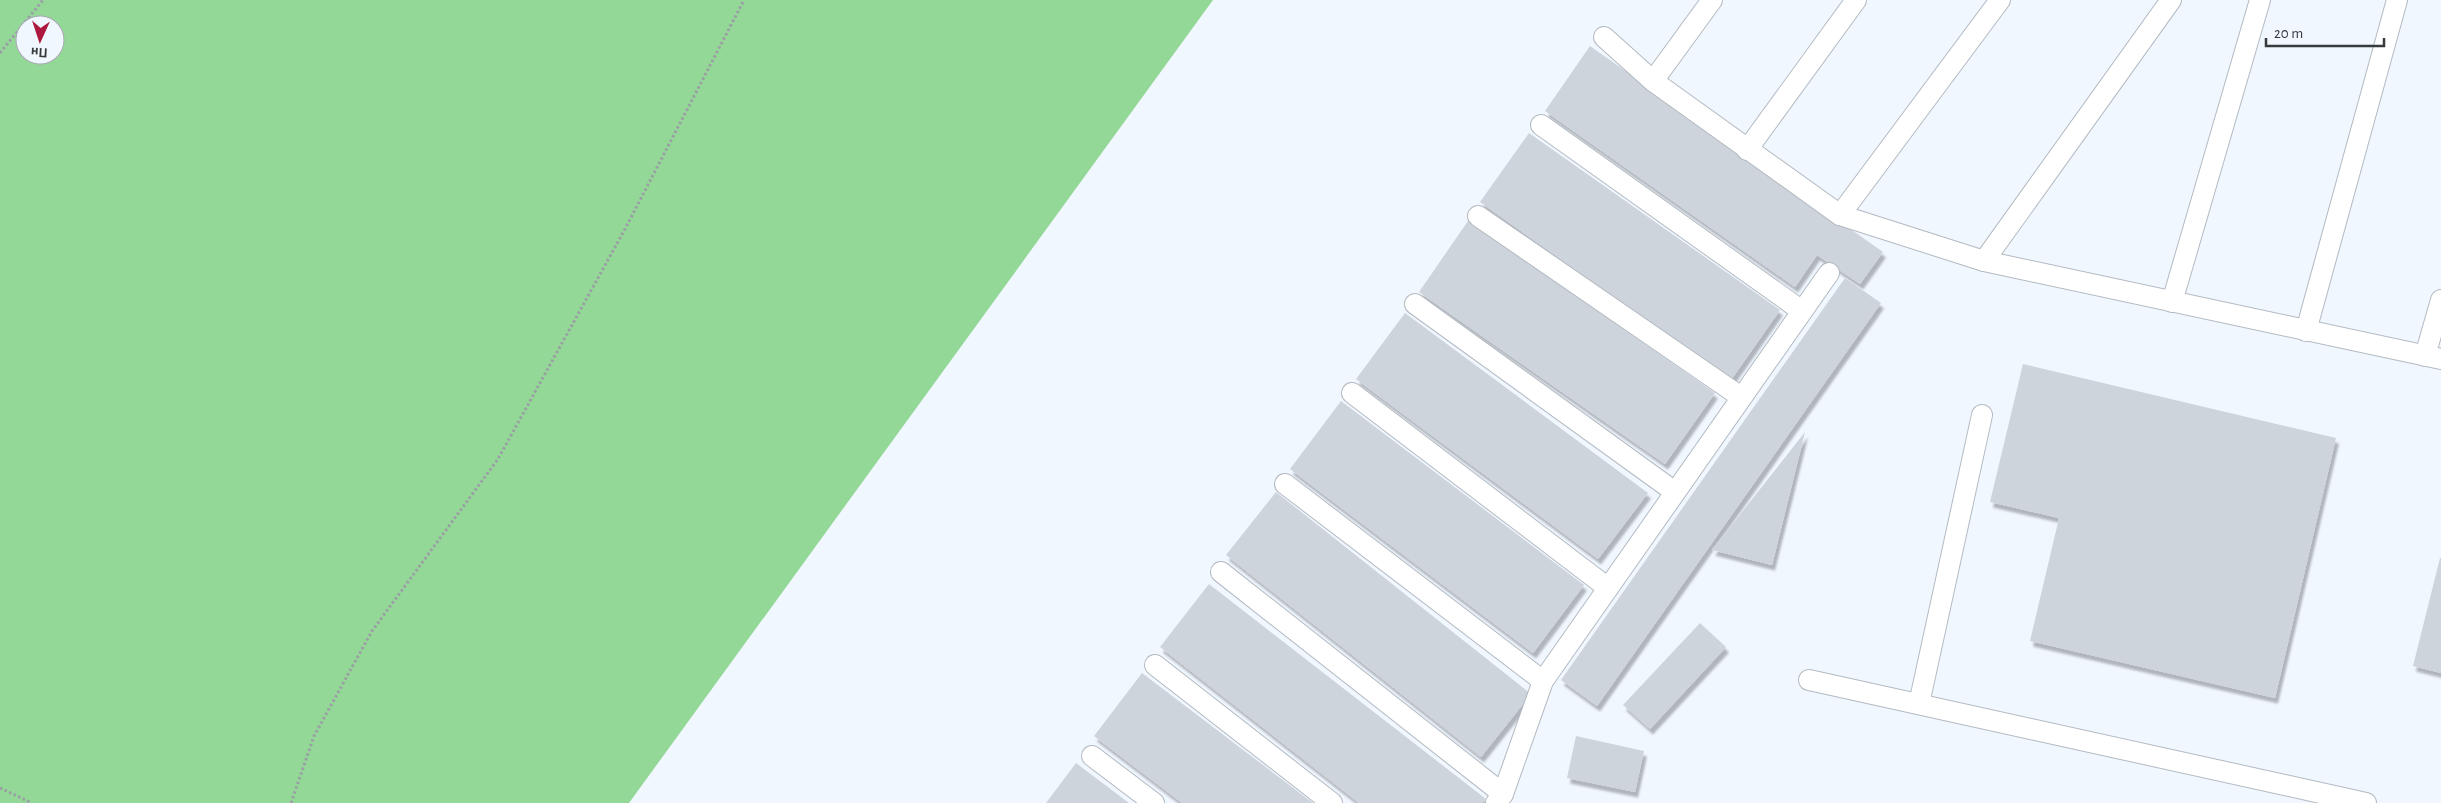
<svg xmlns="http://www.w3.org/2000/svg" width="2441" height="803" font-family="'Alegreya Sans',sans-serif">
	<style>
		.green { fill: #94d898; fill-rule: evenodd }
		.building { fill: #ced4dc; filter: url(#shadow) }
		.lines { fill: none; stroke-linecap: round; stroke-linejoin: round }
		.lane-casing { stroke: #b3bac1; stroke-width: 22 }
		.path { stroke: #9a9fa4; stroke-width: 3; stroke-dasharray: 2.5 2.5; stroke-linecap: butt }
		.lane { stroke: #fff; stroke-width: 20 }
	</style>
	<defs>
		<filter id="shadow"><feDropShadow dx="3" dy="5.5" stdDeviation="1" flood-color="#0004"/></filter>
	</defs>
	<rect width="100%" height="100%" fill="#f0f7ff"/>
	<path class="green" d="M0,0H1213L629,803H0ZM25,25H55V55H25Z"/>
	<g class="building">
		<polygon points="1590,46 1883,252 1860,284 1817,255 1795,287 1545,111"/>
		<polygon points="1529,133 1780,310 1731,380 1480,202"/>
		<polygon points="1468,221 1715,393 1665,464 1419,292"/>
		<polygon points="1845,278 1881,303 1597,706 1561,680"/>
		<polygon points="1405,313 1648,493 1598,559 1356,379"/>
		<polygon points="2023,364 2336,438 2275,698 2030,641 2059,518 1990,502"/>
		<polygon points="1341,401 1584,585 1533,653 1290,469"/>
		<polygon points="1805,432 1772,565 1712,550"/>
		<polygon points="1276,492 1531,694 1481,757 1226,555"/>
		<polygon points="2440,558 2441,558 2441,673 2413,666"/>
		<polygon points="1209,584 1486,799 1482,803 1359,803 1160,647"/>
		<polygon points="1700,623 1726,647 1650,729 1623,705"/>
		<polygon points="1142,673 1313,803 1182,803 1094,736"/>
		<polygon points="1576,736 1644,751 1635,792 1567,778"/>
		<polygon points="1076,763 1129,803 1046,803"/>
	</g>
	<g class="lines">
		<g class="lane-casing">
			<g id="lane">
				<polyline points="1604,37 1653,81 1840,215 1984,261 2441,359"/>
				<polyline points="1653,81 1712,0"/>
				<polyline points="1541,125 1802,311"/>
				<polyline points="1747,150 1856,0"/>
				<polyline points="1840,215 2000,0"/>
				<polyline points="1478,216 1741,397"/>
				<polyline points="1984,261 2171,0"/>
				<polyline points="2172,302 2260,0"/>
				<polyline points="1415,304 1675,492"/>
				<polyline points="2306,331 2397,0"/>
				<polyline points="2425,356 2441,300"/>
				<polyline points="1352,393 1608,588"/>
				<polyline points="1285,484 1543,681"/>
				<polyline points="1221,572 1503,794"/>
				<polyline points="1155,665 1332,803"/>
				<polyline points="1809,680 2366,803"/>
				<polyline points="1919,704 1982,415"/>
				<polyline points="1092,756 1154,803"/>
				<polyline points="1496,803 1503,794 1543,681 1829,273"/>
			</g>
		</g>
		<g class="path">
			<polyline points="0,53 43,0"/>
			<polyline points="0,788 32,803"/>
			<polyline points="291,803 314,736 372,631 498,459 625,229 744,0"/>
		</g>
		<use href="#lane" class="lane"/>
	</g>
	<g transform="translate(40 40) rotate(183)"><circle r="24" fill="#f0f7ff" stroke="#a6abb1"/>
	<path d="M0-4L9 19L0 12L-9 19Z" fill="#ad183e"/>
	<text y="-8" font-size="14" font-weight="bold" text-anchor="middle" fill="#373a3d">Пн</text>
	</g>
	<path d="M2266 38v8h118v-8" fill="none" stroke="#373a3d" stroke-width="2.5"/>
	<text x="2274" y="38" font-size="15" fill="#373a3d" stroke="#f0f7ff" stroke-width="4" paint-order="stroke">20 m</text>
</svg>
